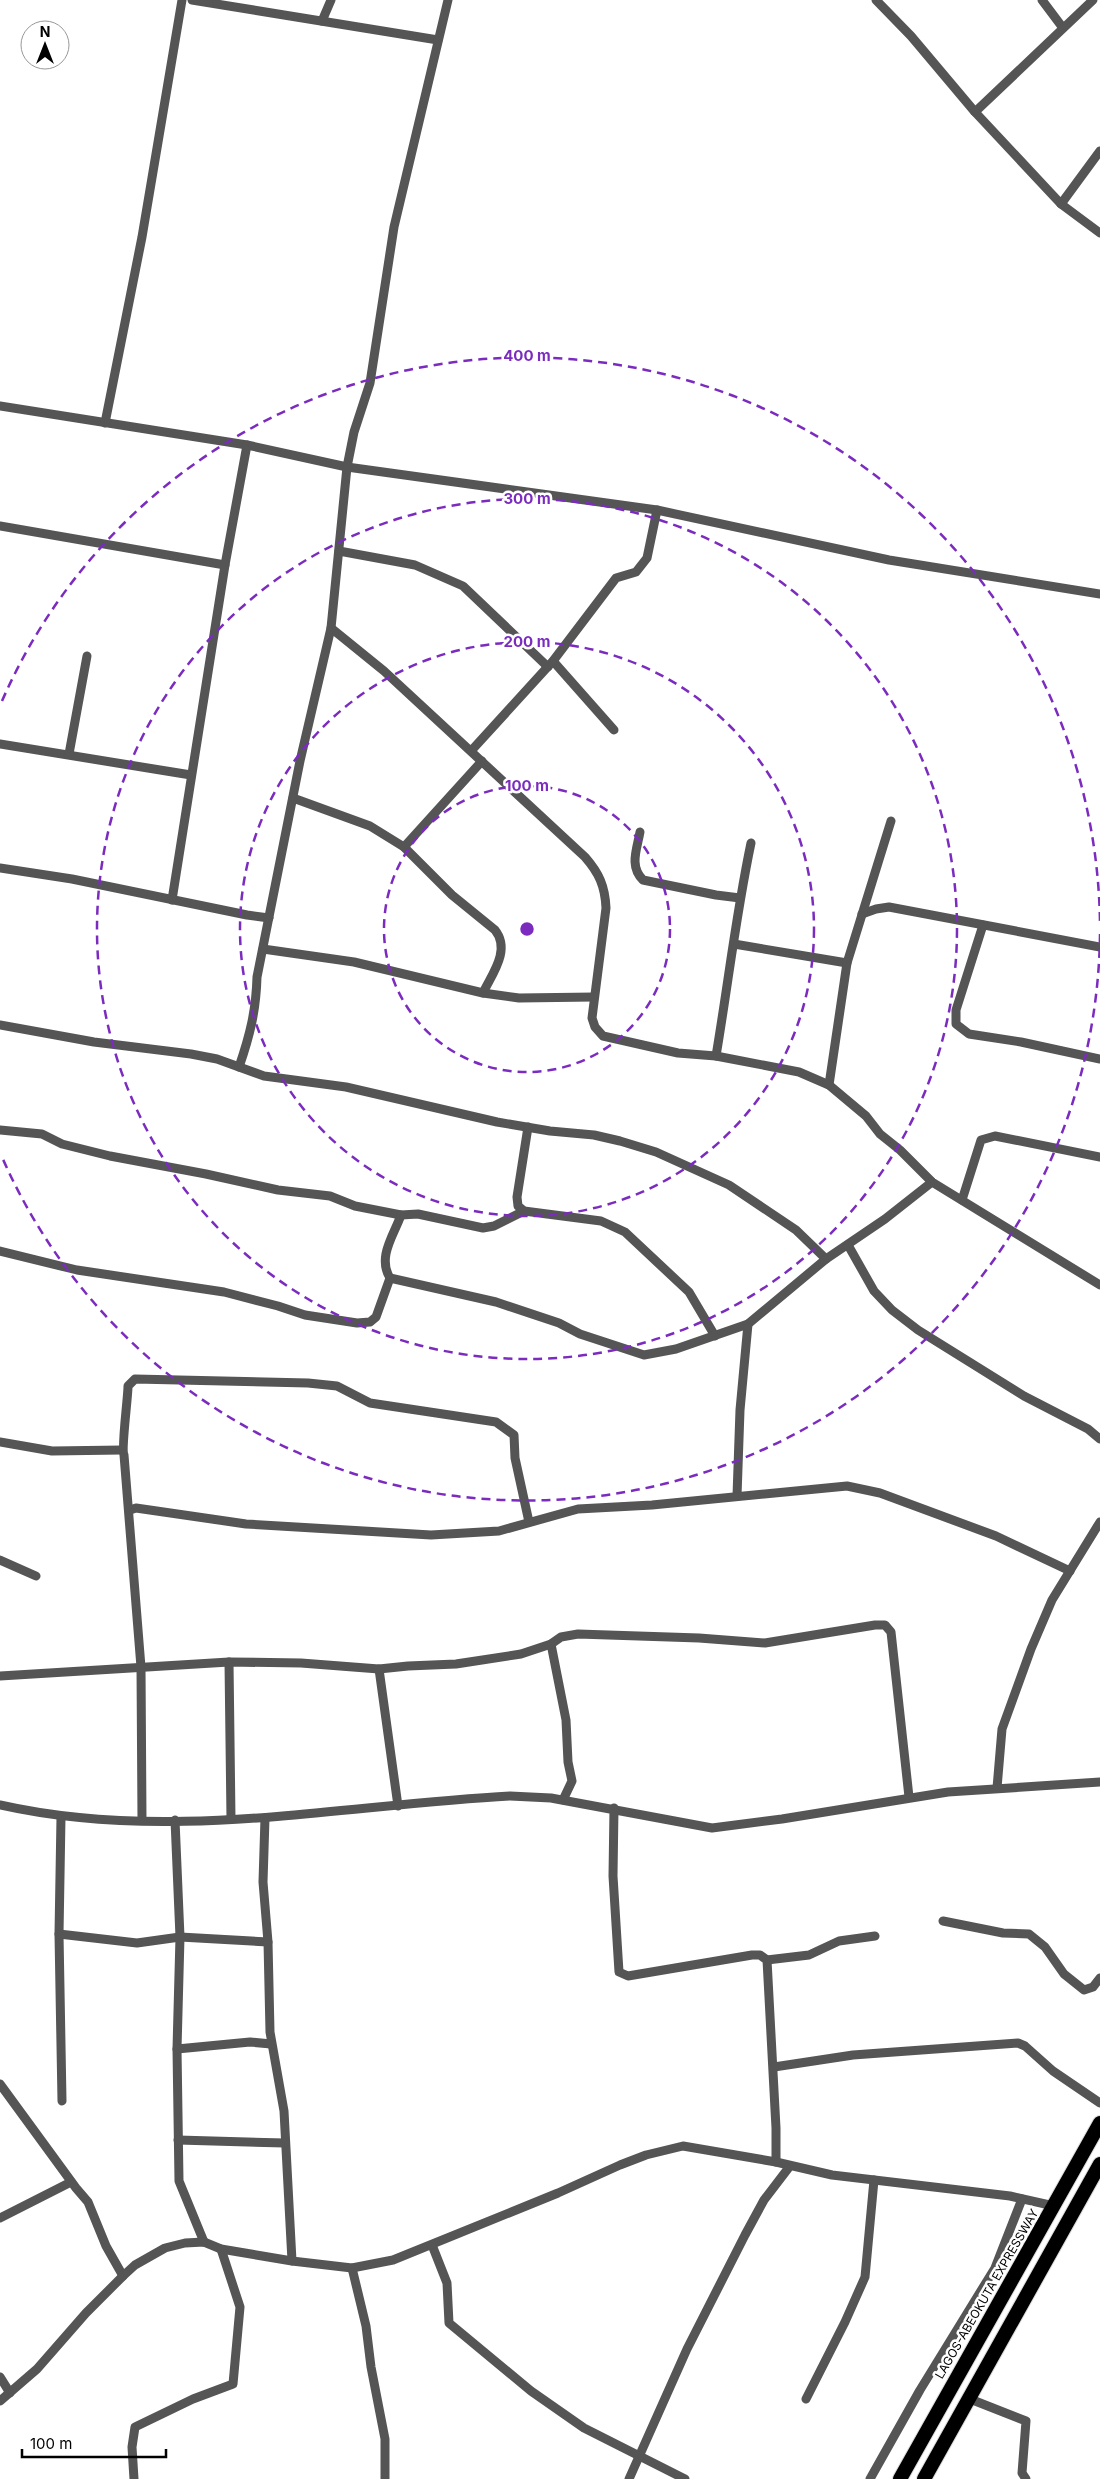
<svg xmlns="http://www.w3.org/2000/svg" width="1100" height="2479" font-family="Inter,sans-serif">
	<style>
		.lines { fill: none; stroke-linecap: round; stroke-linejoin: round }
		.trunk-casing { stroke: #dbdbdb; stroke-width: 16 }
		.minor { stroke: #555; stroke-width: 9 }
		.trunk { stroke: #000; stroke-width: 14 }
		.ring { fill: none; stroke: #7b2cbf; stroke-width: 2.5; stroke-dasharray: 9 6 }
		.labels { text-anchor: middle; stroke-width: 5; stroke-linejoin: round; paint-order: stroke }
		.street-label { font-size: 12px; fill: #000; stroke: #fff }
		.centre { fill: #7b2cbf; stroke: #fff; stroke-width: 2.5 }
		.ring-label { font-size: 15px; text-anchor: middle; font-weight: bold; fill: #7b2cbf; stroke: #fff; stroke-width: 5; stroke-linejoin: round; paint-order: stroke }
	</style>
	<rect width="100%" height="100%" fill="#fff"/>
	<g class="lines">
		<g class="trunk-casing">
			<g id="trunk">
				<polyline points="900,2479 1100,2123"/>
				<polyline points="924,2479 1100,2164"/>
			</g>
		</g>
		<g class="minor">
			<polyline points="192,0 438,40"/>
			<polyline points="876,0 911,36 975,112 1061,204 1100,233"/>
			<polyline points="1042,0 1063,28"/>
			<polyline points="322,21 331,0"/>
			<polyline points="975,112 1093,0"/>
			<polyline points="1061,204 1100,151"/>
			<polyline points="0,406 247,445 347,467 657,510 889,560 1100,594"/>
			<polyline points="105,423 142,237 182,0"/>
			<polyline points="0,526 225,565"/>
			<polyline points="339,551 415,565 463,586 548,667"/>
			<path d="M331,628L384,671L585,857C599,873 605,886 606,908L592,1018L595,1027L603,1036L678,1053L716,1056L799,1072L829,1085L866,1116L880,1134L900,1150L932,1182L1100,1285"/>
			<polyline points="553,661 614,730"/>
			<polyline points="0,744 191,775"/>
			<polyline points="471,751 553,661 616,578 636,572 647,558 657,510"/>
			<polyline points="69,754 87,656"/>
			<path d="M293,798L370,826L404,847L452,895L495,930C511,950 492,974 483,993"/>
			<path d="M640,832C637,849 629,866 643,880L716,895L740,898"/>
			<polyline points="404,847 482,761"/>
			<polyline points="0,868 72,879 247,915 269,918"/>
			<polyline points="172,900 225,565 247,445"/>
			<polyline points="862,914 876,909 889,907 1100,947"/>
			<polyline points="983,925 956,1010 956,1024 969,1034 1021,1042 1100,1059"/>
			<polyline points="734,944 847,963"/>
			<polyline points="263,949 354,962 483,993 519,998 594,997"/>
			<polyline points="0,1025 94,1042 191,1054 217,1059 264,1076 346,1087 497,1122 550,1131 594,1135 620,1141 656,1152 729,1185 796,1230 826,1259"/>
			<path d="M716,1056C728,985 736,914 751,843"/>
			<path d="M239,1067C250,1035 256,1011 257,977L300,761L331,628L347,467L354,432L370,383L394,227L448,0"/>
			<polyline points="829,1085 847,963 891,821"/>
			<polyline points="528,1127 517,1197 518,1206 524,1211 601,1221 625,1232 689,1292 715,1336"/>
			<path d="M0,1130L42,1134L62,1144L110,1156L206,1174L278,1190L330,1196L355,1206L401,1215C394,1235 377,1257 390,1278L496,1302L559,1323L580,1334L644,1355L676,1349L748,1324L826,1259L885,1219L932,1182"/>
			<polyline points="962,1200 981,1140 995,1136 1100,1157"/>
			<polyline points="401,1215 418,1214 483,1228 494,1226 524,1211"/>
			<polyline points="848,1245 874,1291 892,1310 918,1330 1024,1396 1088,1429 1100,1439"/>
			<polyline points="0,1251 77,1270 224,1292 278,1306 305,1315 357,1323 370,1322 376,1317 390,1278"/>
			<polyline points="0,1442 52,1451 122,1450"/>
			<polyline points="737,1496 740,1410 748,1324"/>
			<polyline points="130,1510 136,1508 246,1524 431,1535 499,1531 578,1509 652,1505 847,1486 880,1493 996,1536 1070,1571"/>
			<polyline points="0,1560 36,1576"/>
			<polyline points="551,1644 566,1720 568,1762 572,1781 563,1800"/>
			<polyline points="229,1662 231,1819"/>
			<polyline points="379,1669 398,1806"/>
			<polyline points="0,1676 229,1662 301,1663 379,1669 408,1666 456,1664 521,1654 551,1644 561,1637 578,1634 699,1638 765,1643 875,1625 885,1625 891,1632 909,1797"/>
			<polyline points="997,1788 1002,1729 1031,1649 1052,1600 1100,1522"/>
			<path d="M0,1805C168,1843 341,1805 510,1796L551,1798L712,1828L782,1819L948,1792L1100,1782"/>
			<polyline points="614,1808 613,1876 619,1972 628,1976 752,1955 760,1955 767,1960 776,2128 776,2162"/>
			<polyline points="61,1817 59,1934 62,2101"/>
			<polyline points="265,1818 263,1882 268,1942 270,2032 284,2111 292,2261"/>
			<path d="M142,1820L141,1667L124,1455C121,1449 128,1398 128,1386L135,1379L308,1383L337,1386L370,1403L496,1422L514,1435L515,1458L529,1522"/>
			<polyline points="175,1820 180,1937 177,2049 179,2181 204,2242"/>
			<polyline points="943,1921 1003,1933 1029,1934 1045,1947 1064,1974 1084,1990 1093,1987 1100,1978"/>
			<polyline points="59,1934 137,1943 180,1937 268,1942"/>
			<polyline points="767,1960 809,1955 839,1941 875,1936"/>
			<polyline points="177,2049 250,2042 271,2044"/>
			<polyline points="774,2067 853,2055 1018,2043 1025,2046 1053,2071 1100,2103"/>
			<polyline points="0,2084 76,2188 88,2202 106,2246 123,2276"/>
			<polyline points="178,2140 285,2143"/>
			<polyline points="0,2218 71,2182"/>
			<polyline points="432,2245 447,2283 449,2323 531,2391 584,2428 685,2479"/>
			<polyline points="352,2268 366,2326 371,2367 385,2439 385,2479"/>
			<polyline points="0,2377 10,2393"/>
			<polyline points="806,2399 845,2322 865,2277 874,2180"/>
			<polyline points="970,2399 1026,2421 1022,2473 1026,2479"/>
			<polyline points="0,2401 37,2369 86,2313 123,2276 135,2265 165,2248 185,2243 204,2242 221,2249 292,2261 352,2268 393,2260 558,2193 620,2165 646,2155 683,2146 776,2162 832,2175 1010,2196 1054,2206"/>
			<polyline points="134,2479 132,2447 135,2427 193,2399 233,2384 240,2307 221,2249"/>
			<polyline points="629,2479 687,2349 745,2235 764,2200 790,2166"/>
			<polyline points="870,2479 920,2390 995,2268 1022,2199"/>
		</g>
		<use href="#trunk" class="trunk"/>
	</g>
	<g class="ring">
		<circle cx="527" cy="929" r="143"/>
		<circle cx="527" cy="929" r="287"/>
		<circle cx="527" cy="929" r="430"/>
		<path d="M1100 934A573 573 0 0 1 2 1157M2 701A573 573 0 0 1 1100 924"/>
	</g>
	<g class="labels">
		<g class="street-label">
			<text transform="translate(987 2294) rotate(-60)" y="4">LAGOS-ABEOKUTA EXPRESSWAY</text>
		</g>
	</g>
	<circle cx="527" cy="929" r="8" class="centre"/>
	<g class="ring-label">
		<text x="527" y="361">400 m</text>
		<text x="527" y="504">300 m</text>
		<text x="527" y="647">200 m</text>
		<text x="527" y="791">100 m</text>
	</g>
	<g transform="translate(45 45)"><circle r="24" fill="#ffffff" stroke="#999999"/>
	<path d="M0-4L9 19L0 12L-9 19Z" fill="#000000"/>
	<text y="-8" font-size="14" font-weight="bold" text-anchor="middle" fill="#000000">N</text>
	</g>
	<path d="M22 2449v8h144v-8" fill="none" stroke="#000000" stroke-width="2.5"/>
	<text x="30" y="2449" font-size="15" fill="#000000" stroke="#ffffff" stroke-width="4" paint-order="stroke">100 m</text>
</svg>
